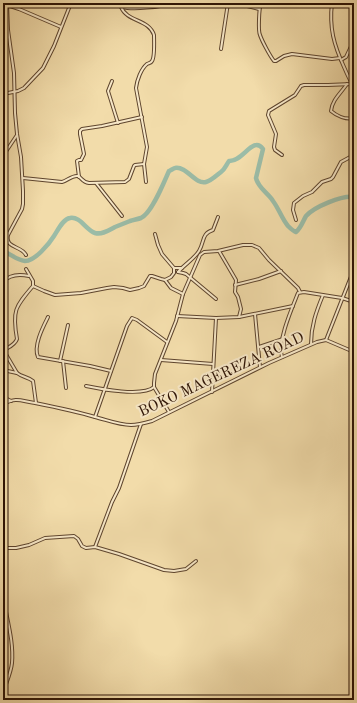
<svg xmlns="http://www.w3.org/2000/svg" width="357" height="703" font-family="'Old Standard TT',serif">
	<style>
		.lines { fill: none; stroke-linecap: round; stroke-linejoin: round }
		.river { stroke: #9bbca7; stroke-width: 4.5 }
		.minor-casing { stroke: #5e452e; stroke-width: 4 }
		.minor { stroke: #f7e8c8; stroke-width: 2 }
		.labels { text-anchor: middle; stroke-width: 4; stroke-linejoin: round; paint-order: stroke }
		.street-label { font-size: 15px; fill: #2d1304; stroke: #f7e8c8 }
	</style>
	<rect width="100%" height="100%" fill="#f2dcaa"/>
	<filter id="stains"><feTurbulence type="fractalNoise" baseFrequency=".005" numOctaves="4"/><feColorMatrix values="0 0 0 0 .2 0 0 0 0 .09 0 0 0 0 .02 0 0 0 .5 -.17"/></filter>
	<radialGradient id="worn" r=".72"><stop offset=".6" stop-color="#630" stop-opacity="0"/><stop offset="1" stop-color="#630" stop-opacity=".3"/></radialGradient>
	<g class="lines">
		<path class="river" d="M3,251C11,254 16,260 25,261C35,261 49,244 54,236C58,230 63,219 70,218C80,216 86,230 95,233C102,235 109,230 115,227C120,225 125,223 130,221C133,220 138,219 141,218C152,213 164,182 169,171C170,171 174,168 175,168C187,166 195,185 206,182C211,181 217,175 221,172C225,169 226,165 229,161C243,162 253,135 263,149L256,178C258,188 268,193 273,201C279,209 282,219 288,226C291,229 293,231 296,232C301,228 303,221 306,216C314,207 342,195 354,197"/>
		<g class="minor-casing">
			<g id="minor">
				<path d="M7,3L8,30L14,73L15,113L17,134L21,157L23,191V204L22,209L8,235C5,249 21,245 26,255"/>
				<path d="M113,3C116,4 119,6 122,7C133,10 161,7 172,3"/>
				<polyline points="235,3 259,9"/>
				<path d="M261,3C259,8 258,31 260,35C262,41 270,56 274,61H276L284,56L292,54L332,59L340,58"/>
				<polyline points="295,3 310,5 312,3"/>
				<path d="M332,3C329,28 334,45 344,67C347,74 350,81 354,87"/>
				<polyline points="344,3 354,6"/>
				<polyline points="7,5 19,9 61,27"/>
				<path d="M121,7C127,22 149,19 154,35C154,40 155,57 152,61C151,63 149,63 147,64C141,69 137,80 136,88L147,147L144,164L146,182"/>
				<polyline points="221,49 228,3"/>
				<polyline points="341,60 346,57 354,40"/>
				<polyline points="112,81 108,91 118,123"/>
				<path d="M347,84C341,93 332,100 331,111C337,116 346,120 354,118"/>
				<polyline points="3,94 18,91 24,88 43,68 54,46 71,3"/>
				<polyline points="351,132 354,126"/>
				<polyline points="282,155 275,150 274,147 276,134 268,115 269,111 295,95 301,86 304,85 328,85 352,84"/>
				<polyline points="3,156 17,135"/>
				<polyline points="79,177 77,161 79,160 81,160 84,154 80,134 80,131 82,129 102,126 142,117"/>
				<path d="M23,178L62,182C67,181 72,175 78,176C82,178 82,182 89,183L125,182L129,179L134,166L135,165L144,164"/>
				<polyline points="96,183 122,216"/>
				<polyline points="296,220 293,210 294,203 303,196 312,192 322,182 331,179 333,177 341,162 354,155"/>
				<polyline points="219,251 236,280 235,292 238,297 241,309 239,317"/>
				<polyline points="174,268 182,268"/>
				<path d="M26,269L33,281V286C15,307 12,311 17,339C15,345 9,347 4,350V351L17,373C22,377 28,377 33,381L36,403"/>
				<path d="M178,272C184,265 194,259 199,251C205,241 201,234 213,230L218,217"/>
				<polyline points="178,272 183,273 186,274 216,299"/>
				<polyline points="165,280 171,288 183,294"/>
				<path d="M3,282C10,274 20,274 29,276"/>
				<polyline points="235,285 259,279 281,271"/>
				<polyline points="33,286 44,291 55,295 81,293 107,288 114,287 123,288 130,290 139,288 144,286 150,276 152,276 161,279 165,280 171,277 174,273 174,268 162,254 158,245 155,234"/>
				<polyline points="255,314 260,367"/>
				<polyline points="177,316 216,318 239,317 293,306"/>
				<path d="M48,317C43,327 33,346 38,357L90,366L111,371"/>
				<polyline points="326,340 354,269"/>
				<path d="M311,344C311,326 316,312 323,295"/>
				<polyline points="259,347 283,339"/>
				<path d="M282,357C277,342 292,308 298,293L304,292L342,298L354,302"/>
				<polyline points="161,360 213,364"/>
				<polyline points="60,361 68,325"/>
				<polyline points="63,361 66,388"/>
				<polyline points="3,370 17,373"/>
				<path d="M86,386C100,389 143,397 154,387"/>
				<polyline points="212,392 216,318"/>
				<polyline points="3,397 11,401"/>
				<path d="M3,404C18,397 20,401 35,403C55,407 75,411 95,417C107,420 119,425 131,425C138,425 145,423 152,421L269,363L317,342L326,340L354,352"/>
				<polyline points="169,412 154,387 154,383 155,374 176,321 183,294 200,255 204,252 218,251 243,245 252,245 259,248 269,260 298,288 300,292"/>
				<polyline points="95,417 127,326 132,318 137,320 167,342"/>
				<polyline points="95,547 112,502 119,488 141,424"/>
				<polyline points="3,548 16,548 29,545 45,538 74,536 78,539 82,546 86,548 95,547 119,554 164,570 174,571 186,569 196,561"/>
				<path d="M3,595C6,617 14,640 12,663C11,673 6,683 3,693"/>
			</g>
		</g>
		<use href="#minor" class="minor"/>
	</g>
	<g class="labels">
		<g class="street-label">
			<text transform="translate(221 374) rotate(-25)" y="5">BOKO MAGEREZA ROAD</text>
		</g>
	</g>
	<rect width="357" height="703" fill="none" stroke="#f2dcaa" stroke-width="16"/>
	<rect x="4" y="4" width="349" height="695" fill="none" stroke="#2d1304" stroke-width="2"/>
	<rect x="8" y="8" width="341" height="687" fill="none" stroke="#2d1304"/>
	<rect width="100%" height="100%" filter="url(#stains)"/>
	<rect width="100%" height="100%" fill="url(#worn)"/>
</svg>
